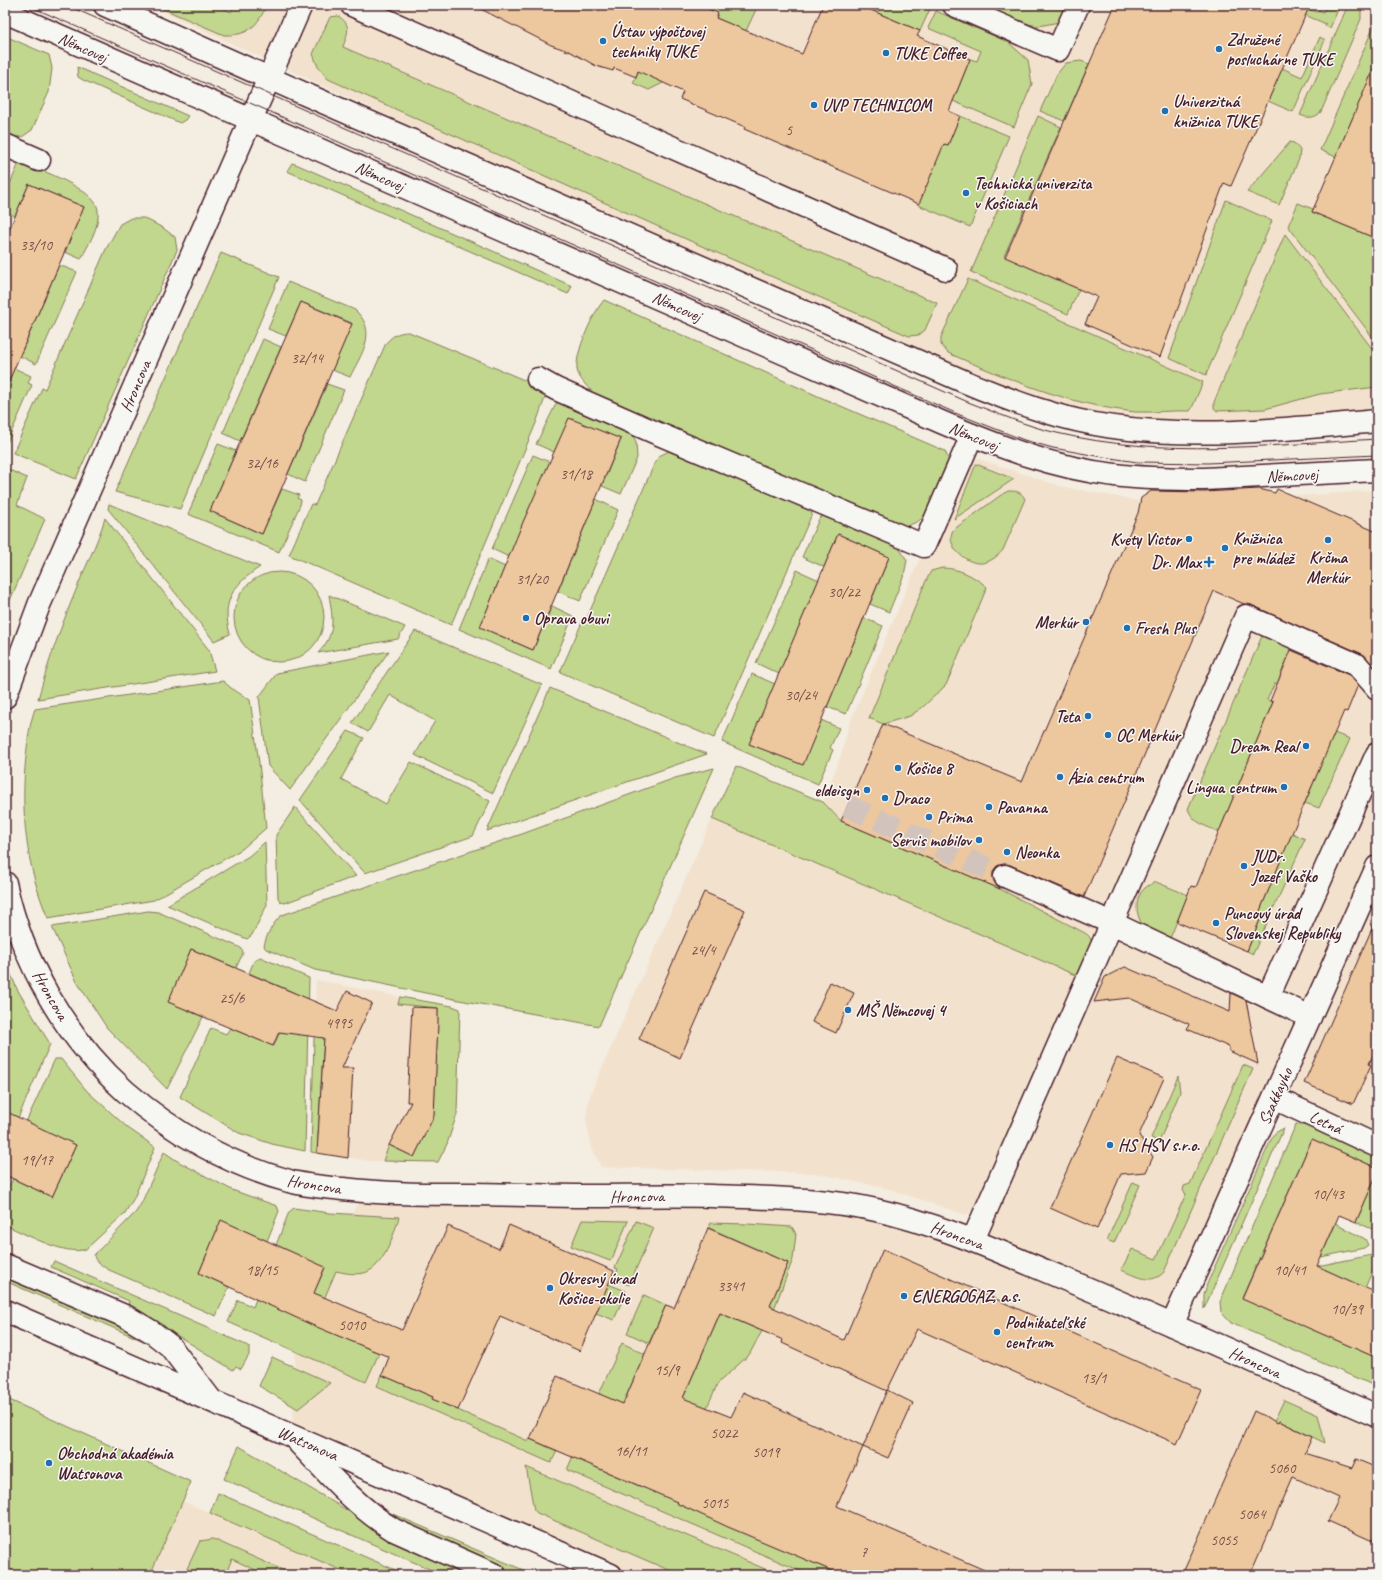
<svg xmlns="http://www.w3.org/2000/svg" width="1382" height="1580" font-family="Caveat,sans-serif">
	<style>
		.built { fill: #f2e2cd }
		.green { fill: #c1d78d; stroke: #867b5c }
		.building { fill: #edc79d; stroke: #4a1f2b }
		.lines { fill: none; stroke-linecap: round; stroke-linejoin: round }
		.minor-tunnel { stroke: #d2c4bd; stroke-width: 22; stroke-dasharray: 22 11; stroke-linecap: butt }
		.minor-casing { stroke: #4a1f2b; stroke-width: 25 }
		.minor { stroke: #f6f6f2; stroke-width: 22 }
		.tram { stroke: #4a1f2b; stroke-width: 1 }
		.poi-dot { fill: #1f6fb2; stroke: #f6f6f2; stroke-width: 1.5 }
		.labels { text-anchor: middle; stroke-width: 3; stroke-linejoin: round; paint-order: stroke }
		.number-label { font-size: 15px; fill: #734948 }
		.poi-label { font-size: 17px; font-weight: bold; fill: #4a1f2b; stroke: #f6f6f2; text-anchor: start }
		.street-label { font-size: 17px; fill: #4a1f2b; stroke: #f6f6f2 }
	</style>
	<rect width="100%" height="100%" fill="#f4ede1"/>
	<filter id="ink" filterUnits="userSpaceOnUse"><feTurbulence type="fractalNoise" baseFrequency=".025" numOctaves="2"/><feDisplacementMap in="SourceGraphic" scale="8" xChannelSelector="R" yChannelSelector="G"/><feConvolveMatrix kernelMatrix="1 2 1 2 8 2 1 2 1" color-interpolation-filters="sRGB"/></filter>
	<g filter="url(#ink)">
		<g class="built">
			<polygon points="148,5 1377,5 1377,421 1152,431 963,381"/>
			<polygon points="964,454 1063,487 1139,501 1146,493 1160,488 1251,486 1264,490 1274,496 1315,495 1377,490 1377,1146 1274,1098 1172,1325 1377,1416 1377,1575 611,1575 292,1437 296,1335 363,1191 779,1198 973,1240 1104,942 1000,889 841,821 823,802 841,755 849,725"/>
			<polygon points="712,819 1082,978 982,1204 966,1215 889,1189 815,1173 601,1167 592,1148 586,1121 588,1102 593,1088"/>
			<polygon points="316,980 400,997 452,1006 460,1009 457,1114 447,1144 438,1162 370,1161 311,1152 313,1059"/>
			<polygon points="5,1425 210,1513 352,1575 5,1575"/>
		</g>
		<g class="green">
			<path d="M154,5H216L231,12L235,5H267C257,26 249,36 224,35Z"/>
			<polygon points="668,5 758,5 746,31 716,18 718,13 704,7 663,83 649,90 633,83"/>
			<polygon points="859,5 921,5 930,9 920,31"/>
			<polygon points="976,5 1066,5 1059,22 1039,26 1016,22"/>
			<polygon points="1327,5 1340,5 1330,28 1325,26 1326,24 1305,15 1308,9 1317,12 1318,10 1323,12"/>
			<path d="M1348,5H1360L1361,7V19L1321,112C1314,119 1308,118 1300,115Z"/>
			<polygon points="936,11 1008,42 1028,60 1032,84 1014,127 953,101 970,59 977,61 981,51 928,28"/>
			<path d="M338,16C353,25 347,34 343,47L720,210L937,303L925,330L919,335L909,336L715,252L328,79L318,67L313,54L330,17Z"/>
			<polygon points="1377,19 1377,61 1336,157 1320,150"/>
			<polygon points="5,36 49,55 52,68 49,92 32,130 22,137 5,136"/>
			<polygon points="1320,37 1325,40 1293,112 1268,101 1282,68 1302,77"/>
			<polygon points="1081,61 1089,64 1064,121 1040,111 1057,74 1066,63"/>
			<polygon points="77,67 179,112 188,116 185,120 180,123 83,80 78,77"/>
			<polygon points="960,116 1009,136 970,227 918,205 943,143 948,145"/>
			<polygon points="1038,116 1061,127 1004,256 1079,289 1068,314 971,272"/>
			<polygon points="1290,142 1294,143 1300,150 1299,159 1279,205 1247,192"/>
			<path d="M20,161C39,170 96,189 98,210C100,227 88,245 81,259L65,252L84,207L29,184L15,216L5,211V195Z"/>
			<polygon points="292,163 298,165 572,286 568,294 287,171"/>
			<polygon points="1226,200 1272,221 1206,375 1169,358"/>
			<polygon points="1298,203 1313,209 1312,212 1377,239 1377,343 1288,226"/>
			<polygon points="131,218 144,218 163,228 175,237 177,250 76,479 13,453 42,388 45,389 106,249 120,224"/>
			<polygon points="1285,234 1377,355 1377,387 1320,394 1265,409 1217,411 1214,408 1214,402"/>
			<polygon points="221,253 279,277 180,509 115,492"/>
			<polygon points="59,265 77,272 36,364 20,356"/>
			<path d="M968,279L1203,382L1192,408L1190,411C1172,410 1153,413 1135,412C1069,405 1008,379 948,353L941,345V337Z"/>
			<path d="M288,282L355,310C379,332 361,354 350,377L332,370L352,323L301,302L286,336L268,329Z"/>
			<path d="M604,300L820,397L945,451L949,461L928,514L917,522L904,527L890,526L593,393C587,386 579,379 577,370C575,352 593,313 604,300Z"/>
			<path d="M409,332L541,387L546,395L536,423L451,625L289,555L311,504L315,505L386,343C393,335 399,332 409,332Z"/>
			<polygon points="263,339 281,347 240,441 223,433"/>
			<polygon points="14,368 31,376 28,383 32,385 5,447 5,389"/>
			<polygon points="327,384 344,390 305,482 288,474"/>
			<polygon points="559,398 631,430 636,442 637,458 621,494 602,486 621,439 554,452 536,444"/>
			<polygon points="218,444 236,451 210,511 262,534 282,489 299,495 297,498 301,500 300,505 279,552 188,514"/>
			<polygon points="671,450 810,506 812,514 714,738 560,672 583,620 586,620 653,467 659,456"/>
			<polygon points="533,455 550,462 509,557 492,549"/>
			<polygon points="976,464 1014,479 954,519"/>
			<polygon points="5,468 27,478 17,505 45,519 5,612"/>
			<path d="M1008,491C1016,491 1021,491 1025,499L1003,550C997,557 988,564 978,563C964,562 945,545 953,530L1001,495Z"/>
			<polygon points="596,499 618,510 580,601 558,591"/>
			<path d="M109,504L260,567C233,585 221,601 230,634L214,641L108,509Z"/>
			<polygon points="824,514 899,548 907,560 904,575 889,612 870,604 889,557 838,534 824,567 802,557 819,519"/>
			<path d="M105,518L209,650L215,671L38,699C48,663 60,629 74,595C84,569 97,545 105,518Z"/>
			<polygon points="488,559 505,567 480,627 533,650 552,606 573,616 551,669 459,629"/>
			<path d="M942,568C959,568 974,576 987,587L946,685L923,707L910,716L883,724L869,718L925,583L931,571Z"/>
			<polygon points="797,570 819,580 779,674 756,663"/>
			<circle cx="279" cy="617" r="45"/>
			<path d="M329,595L405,627L398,639L318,653C336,635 333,619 329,595Z"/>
			<polygon points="864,618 883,626 846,714 827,707"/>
			<polygon points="415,631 542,685 493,793 415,755 435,721 390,695 368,732 352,723"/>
			<path d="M1262,636L1292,648L1277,684L1275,683L1267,700L1273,702L1219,832C1206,826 1193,823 1188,809Z"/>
			<polygon points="389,651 290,790 268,766 259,697 277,673"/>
			<polygon points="752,674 775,684 821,720 839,728 830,748 833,750 818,784 722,742"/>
			<path d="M223,681L231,688L250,700L259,763L266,828L242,849L154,900L48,918C26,867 20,811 26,757C28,740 29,725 35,709Z"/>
			<polygon points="550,688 694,749 707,754 487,831"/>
			<polygon points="348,731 364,738 341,779 386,804 411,762 490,801 473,836 365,873 300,800"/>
			<polygon points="1334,733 1350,739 1319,808 1305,803"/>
			<polygon points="736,766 823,802 841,821 1000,889 1085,933 1089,936 1093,944 1082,978 712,819"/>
			<path d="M714,768L599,1026L459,1000L315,970L266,949L264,946C266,936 273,922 282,915L522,834L675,778Z"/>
			<polygon points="295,807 356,876 285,903 281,902 278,898 276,835"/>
			<polygon points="1292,833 1305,839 1253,954 1247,951 1262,915 1259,913"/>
			<polygon points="265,842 267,905 252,935 247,939 167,905 249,856"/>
			<path d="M1156,882L1188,895L1168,943C1163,940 1156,938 1151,934C1137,925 1131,900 1145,888C1148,885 1153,884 1156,882Z"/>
			<polygon points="148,911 158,912 239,947 242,949 243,953 236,968 191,949 169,1002 203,1017 167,1089 107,1028 77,982 52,927"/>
			<polygon points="260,957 309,978 305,1151 272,1144 239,1133 180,1097 211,1028 226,1034 230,1028 274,1046 295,993 249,973 254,961"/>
			<polygon points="5,960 17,989 50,1044 18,1118 5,1112"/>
			<polygon points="400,997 452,1006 460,1009 457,1114 447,1144 438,1162 383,1161 389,1145 414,1157 434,1114 438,1008 398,1004"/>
			<polygon points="315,1002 337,1011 324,1038 317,1153 311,1152"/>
			<path d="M55,1059H61L87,1091L128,1128L155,1147L134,1198L125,1213L86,1249C66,1257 24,1233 5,1225V1191H6L13,1179L52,1197L76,1145L26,1122Z"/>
			<path d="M1243,1065L1253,1069L1164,1272C1151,1286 1136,1276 1121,1270L1132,1249L1156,1259L1186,1194L1183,1191L1184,1186L1190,1184Z"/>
			<polygon points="1178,1076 1180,1092 1159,1142 1151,1138"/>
			<polygon points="1296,1124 1313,1127 1377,1155 1377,1168 1312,1139 1242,1298 1377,1358 1377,1387 1231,1323 1221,1312 1220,1302"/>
			<polygon points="1284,1128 1204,1309 1204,1295 1207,1284 1271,1140 1275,1133"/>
			<path d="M164,1152L179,1162L232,1190L277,1206L279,1211L267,1241L221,1221L199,1273L229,1287L216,1316L109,1270C103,1266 95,1263 94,1255L136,1212L142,1202Z"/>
			<polygon points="1377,1174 1377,1217 1372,1229 1356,1222"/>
			<polygon points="1133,1182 1140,1185 1114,1243 1107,1240"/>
			<path d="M294,1208L330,1213L399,1217C394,1234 384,1268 364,1273C354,1275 345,1273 336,1271L313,1325L379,1353L366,1382L228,1322L238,1300L253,1307L256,1299L302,1319L325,1268L276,1245L289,1212Z"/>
			<polygon points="582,1220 628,1221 612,1259 610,1261 571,1246"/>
			<polygon points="636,1221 654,1228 629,1285 614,1279 618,1269 615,1268"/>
			<polygon points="710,1223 748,1224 792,1227 796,1234 793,1259 774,1309 749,1355 718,1383 678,1471 688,1476 676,1503 842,1575 810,1575 567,1470 586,1425 609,1436 595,1467 644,1488 720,1313 759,1330 788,1263 709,1228"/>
			<polygon points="1336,1223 1365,1239 1368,1245 1364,1248 1321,1257"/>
			<polygon points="1377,1254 1377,1260 1365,1288 1317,1266"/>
			<polygon points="54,1261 246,1345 249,1347 249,1355 241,1369 236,1366 233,1370 128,1305 129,1301 51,1267"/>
			<polygon points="5,1276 145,1336 155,1346 5,1281"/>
			<polygon points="608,1284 626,1291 614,1320 596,1313"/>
			<polygon points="644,1295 666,1305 649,1343 627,1333"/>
			<polygon points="622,1343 645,1354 613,1426 589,1416"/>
			<polygon points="272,1357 330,1383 298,1409 259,1386"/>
			<polygon points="382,1375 433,1397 433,1399 528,1441 530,1439 557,1451 551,1463 377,1386"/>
			<polygon points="5,1398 191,1482 150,1575 5,1575"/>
			<polygon points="1284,1400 1318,1415 1325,1443 1279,1421 1278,1423 1274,1421"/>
			<polygon points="239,1446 370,1524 458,1568 455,1575 443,1575 224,1479"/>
			<polygon points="526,1467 779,1575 680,1575 537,1513 534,1510"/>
			<polygon points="218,1493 407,1575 352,1575 210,1513"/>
			<polygon points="381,1509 535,1575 514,1575 393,1522"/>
			<polygon points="213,1539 294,1575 266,1575 232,1559 225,1575 184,1575 200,1541"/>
		</g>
		<g class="building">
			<polygon points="473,5 699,5 718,13 716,18 802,54 823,5 859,5 920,31 917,36 970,59 949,111 960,116 948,145 944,144 919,204 744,129 745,127 680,99 683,92 638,71 636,77 614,68 613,71 596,66 571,52 551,45"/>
			<polygon points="1115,5 1310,5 1231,186 1224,183 1160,357 1085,324 1097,297 1005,257"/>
			<polygon points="1377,61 1377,239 1312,212"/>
			<polygon points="29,184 84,207 5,390 5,239"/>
			<polygon points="301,302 352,324 262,534 210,511"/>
			<polygon points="569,418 621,439 533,650 480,627 523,522"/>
			<polygon points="1259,489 1275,493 1277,489 1377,532 1377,669 1362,654 1251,605 1244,604 1214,591 1084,897 1010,865 1004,864 997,866 993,871 993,878 995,884 1000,888 1000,889 841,821 883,724 1022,782 1138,513 1141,498 1151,491 1204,492"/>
			<polygon points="838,534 889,557 803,765 749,744"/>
			<polygon points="1291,650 1349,675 1358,685 1347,712 1344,711 1298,819 1259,913 1262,915 1247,951 1177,922 1191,886 1196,887 1273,702 1270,701"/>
			<polygon points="704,892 745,910 680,1058 639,1039"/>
			<polygon points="1377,917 1377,1046 1369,1064 1371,1065 1353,1104 1304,1083"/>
			<polygon points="191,949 337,1011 347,991 372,1003 342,1068 353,1068 348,1158 317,1153 324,1038 279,1032 273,1046 168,1002"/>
			<polygon points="1125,967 1230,1012 1231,993 1246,1000 1258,1064 1229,1051 1229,1047 1187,1029 1189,1024 1129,998 1094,1002 1105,977"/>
			<polygon points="830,982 854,993 836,1033 812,1022"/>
			<polygon points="412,1007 438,1008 438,1023 434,1116 414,1157 389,1145 411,1102 407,1102"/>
			<polygon points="1117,1058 1164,1078 1139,1135 1153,1157 1146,1172 1121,1174 1097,1229 1050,1208"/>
			<polygon points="5,1111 76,1145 52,1197 5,1175"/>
			<polygon points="1312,1139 1377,1168 1377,1174 1356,1222 1339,1215 1317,1266 1377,1293 1377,1358 1242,1299"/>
			<polygon points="221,1220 325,1267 314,1293 402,1330 448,1226 499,1249 509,1225 614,1271 580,1351 500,1316 458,1410 432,1399 433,1397 382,1375 389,1357 312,1325 199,1273"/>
			<polygon points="708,1228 788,1263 770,1306 844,1340 883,1249 1201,1390 1177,1444 917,1329 887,1391 782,1343 783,1340 720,1313 683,1398 731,1417 743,1392 863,1447 837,1506 996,1575 842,1575 728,1527 676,1503 677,1502 530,1439 557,1376 623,1404 666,1305 674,1308"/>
			<polygon points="887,1390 913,1403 888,1458 863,1447"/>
			<polygon points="1254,1411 1278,1423 1279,1421 1312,1437 1305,1453 1352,1468 1356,1459 1377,1468 1377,1543 1328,1521 1339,1498 1293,1477 1250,1575 1182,1575"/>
		</g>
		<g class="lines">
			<polyline class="minor-tunnel" points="847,806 1005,876"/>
			<g class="minor-casing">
				<g id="minor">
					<path d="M105,5L307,95L963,381C1011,401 1061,420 1113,427C1200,439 1290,429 1377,421"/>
					<polyline points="352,5 946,269"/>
					<polyline points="954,5 1058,50 1078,5"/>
					<path d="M5,12L941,422C997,446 1054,468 1115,475C1144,479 1174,479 1204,479L1377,470"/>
					<polyline points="5,145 39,160"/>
					<polyline points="538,379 556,389 654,432 924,546 972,435"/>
					<polyline points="5,697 39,605 301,5"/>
					<path d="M5,883C22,962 65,1037 125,1091C172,1132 229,1165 289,1181C306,1186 325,1187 343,1189C385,1194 426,1194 469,1194C508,1194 547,1196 586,1196C628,1196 670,1195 712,1196C767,1198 822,1198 876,1210C940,1224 1000,1252 1060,1277C1167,1321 1271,1370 1377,1416"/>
					<polyline points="1268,997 1377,754"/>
					<polyline points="1310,1017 1112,923 1246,616 1357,665 1377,688"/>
					<polyline points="1274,1098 1377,1146"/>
					<polyline points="973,1240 1112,923 1005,876"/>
					<polyline points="5,1265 127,1317 152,1332 170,1346 211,1400"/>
					<polyline points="5,1311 611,1575"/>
					<polyline points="1172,1325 1377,867"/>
					<path d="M299,1443C328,1474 358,1508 394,1530L495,1575"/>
				</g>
			</g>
			<use href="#minor" class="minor"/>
			<g class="tram">
				<polyline points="27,5 960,415 1024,440 1053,448 1097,456 1137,462 1208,463 1377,455"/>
				<path d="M66,5L968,402C997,413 1026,426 1057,433C1162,458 1271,445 1377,439"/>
			</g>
		</g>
	</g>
	<g class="poi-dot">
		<circle cx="603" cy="41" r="4"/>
		<circle cx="1219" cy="49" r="4"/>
		<circle cx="886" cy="53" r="4"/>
		<circle cx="814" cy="105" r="4"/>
		<circle cx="1165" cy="111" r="4"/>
		<circle cx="966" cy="193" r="4"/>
		<circle cx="1189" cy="539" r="4"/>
		<circle cx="1328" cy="540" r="4"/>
		<circle cx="1225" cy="548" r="4"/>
		<path d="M1207 556h4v4h4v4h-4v4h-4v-4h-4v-4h4z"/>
		<circle cx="526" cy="618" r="4"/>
		<circle cx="1086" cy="622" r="4"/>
		<circle cx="1127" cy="628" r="4"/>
		<circle cx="1088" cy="716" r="4"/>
		<circle cx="1108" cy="735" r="4"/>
		<circle cx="1306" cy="746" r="4"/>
		<circle cx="898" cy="768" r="4"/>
		<circle cx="1060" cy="777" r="4"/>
		<circle cx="1284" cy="787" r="4"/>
		<circle cx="867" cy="790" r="4"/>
		<circle cx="885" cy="798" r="4"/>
		<circle cx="989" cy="807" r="4"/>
		<circle cx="929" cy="817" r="4"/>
		<circle cx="979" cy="840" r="4"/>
		<circle cx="1007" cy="852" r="4"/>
		<circle cx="1244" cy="866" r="4"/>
		<circle cx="1216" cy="923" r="4"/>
		<circle cx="848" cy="1010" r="4"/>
		<circle cx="1110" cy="1145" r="4"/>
		<circle cx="550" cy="1288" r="4"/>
		<circle cx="904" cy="1296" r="4"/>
		<circle cx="997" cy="1332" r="4"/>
		<circle cx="49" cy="1463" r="4"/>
	</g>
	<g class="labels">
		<g class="number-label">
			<text x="789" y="135">5</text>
			<text x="36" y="250">33/10</text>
			<text x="307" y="363">32/14</text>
			<text x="262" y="468">32/16</text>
			<text x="576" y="479">31/18</text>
			<text x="532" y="584">31/20</text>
			<text x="844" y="597">30/22</text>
			<text x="801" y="700">30/24</text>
			<text x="703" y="955">24/4</text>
			<text x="232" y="1003">25/6</text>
			<text x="339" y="1028">4995</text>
			<text x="37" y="1165">19/17</text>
			<text x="1328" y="1199">10/43</text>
			<text x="262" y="1275">18/15</text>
			<text x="1290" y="1275">10/41</text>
			<text x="731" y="1291">3341</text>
			<text x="1347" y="1314">10/39</text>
			<text x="352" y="1330">5010</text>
			<text x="667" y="1375">15/9</text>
			<text x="1094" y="1383">13/1</text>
			<text x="724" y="1438">5022</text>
			<text x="631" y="1456">16/11</text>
			<text x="766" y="1457">5019</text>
			<text x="1282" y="1473">5060</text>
			<text x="715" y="1508">5015</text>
			<text x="1252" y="1519">5064</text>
			<text x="1224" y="1545">5055</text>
			<text x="864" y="1557">7</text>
		</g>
		<g class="poi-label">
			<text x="611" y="37">Ústav výpočtovej<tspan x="611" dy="20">techniky TUKE</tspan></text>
			<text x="1227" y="45">Združené<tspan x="1227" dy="20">posluchárne TUKE</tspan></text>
			<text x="894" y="59">TUKE Coffee</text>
			<text x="1173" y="107">Univerzitná<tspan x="1173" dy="20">knižnica TUKE</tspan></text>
			<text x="822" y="111">UVP TECHNICOM</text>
			<text x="974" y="189">Technická univerzita<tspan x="974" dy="20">v Košiciach</tspan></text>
			<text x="1233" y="544">Knižnica<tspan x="1233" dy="20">pre mládež</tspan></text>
			<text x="1181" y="545" text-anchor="end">Kvety Victor</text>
			<text x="1328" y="563" text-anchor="middle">Krčma<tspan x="1328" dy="20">Merkúr</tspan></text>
			<text x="1201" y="568" text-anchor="end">Dr. Max</text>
			<text x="534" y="624">Oprava obuvi</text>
			<text x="1078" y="628" text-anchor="end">Merkúr</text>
			<text x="1135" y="634">Fresh Plus</text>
			<text x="1080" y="722" text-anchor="end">Teta</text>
			<text x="1116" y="741">OC Merkúr</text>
			<text x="1298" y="752" text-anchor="end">Dream Real</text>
			<text x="906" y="774">Košice 8</text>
			<text x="1068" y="783">Ázia centrum</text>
			<text x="1276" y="793" text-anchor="end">Lingua centrum</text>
			<text x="859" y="796" text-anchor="end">eldeisgn</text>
			<text x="893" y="804">Draco</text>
			<text x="997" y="813">Pavanna</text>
			<text x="937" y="823">Prima</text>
			<text x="971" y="846" text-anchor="end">Servis mobilov</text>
			<text x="1015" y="858">Neonka</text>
			<text x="1252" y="862">JUDr.<tspan x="1252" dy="20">Jozef Vaško</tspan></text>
			<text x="1224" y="919">Puncový úrad<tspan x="1224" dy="20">Slovenskej Republiky</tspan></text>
			<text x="856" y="1016">MŠ Němcovej 4</text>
			<text x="1118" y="1151">HS HSV s.r.o.</text>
			<text x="558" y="1284">Okresný úrad<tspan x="558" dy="20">Košice-okolie</tspan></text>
			<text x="912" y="1302">ENERGOGAZ, a.s.</text>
			<text x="1005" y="1328">Podnikateľské<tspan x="1005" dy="20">centrum</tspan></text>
			<text x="57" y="1459">Obchodná akadémia<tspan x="57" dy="20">Watsonova</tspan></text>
		</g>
		<g class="street-label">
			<text transform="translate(83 47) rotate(24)" y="6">Němcovej</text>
			<text transform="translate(380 176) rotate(24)" y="6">Němcovej</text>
			<text transform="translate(677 306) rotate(24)" y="6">Němcovej</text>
			<text transform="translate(135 386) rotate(-67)" y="6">Hroncova</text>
			<text transform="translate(974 436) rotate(22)" y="6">Němcovej</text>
			<text transform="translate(1292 475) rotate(-3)" y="6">Němcovej</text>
			<text transform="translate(51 995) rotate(60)" y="6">Hroncova</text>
			<text transform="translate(1275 1096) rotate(-66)" y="6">Szakkayho</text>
			<text transform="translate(1326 1122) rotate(25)" y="6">Letná</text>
			<text transform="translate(314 1184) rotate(9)" y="6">Hroncova</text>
			<text transform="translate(637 1196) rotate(-1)" y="6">Hroncova</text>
			<text transform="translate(957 1235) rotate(20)" y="6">Hroncova</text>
			<text transform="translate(1255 1362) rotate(24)" y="6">Hroncova</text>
			<text transform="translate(308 1443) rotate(23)" y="6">Watsonova</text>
		</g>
	</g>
	<rect width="1382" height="1580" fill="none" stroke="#f6f6f2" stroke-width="20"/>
	<rect x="10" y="10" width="1362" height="1560" fill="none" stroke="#4a1f2b" stroke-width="1.5" filter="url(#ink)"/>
</svg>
